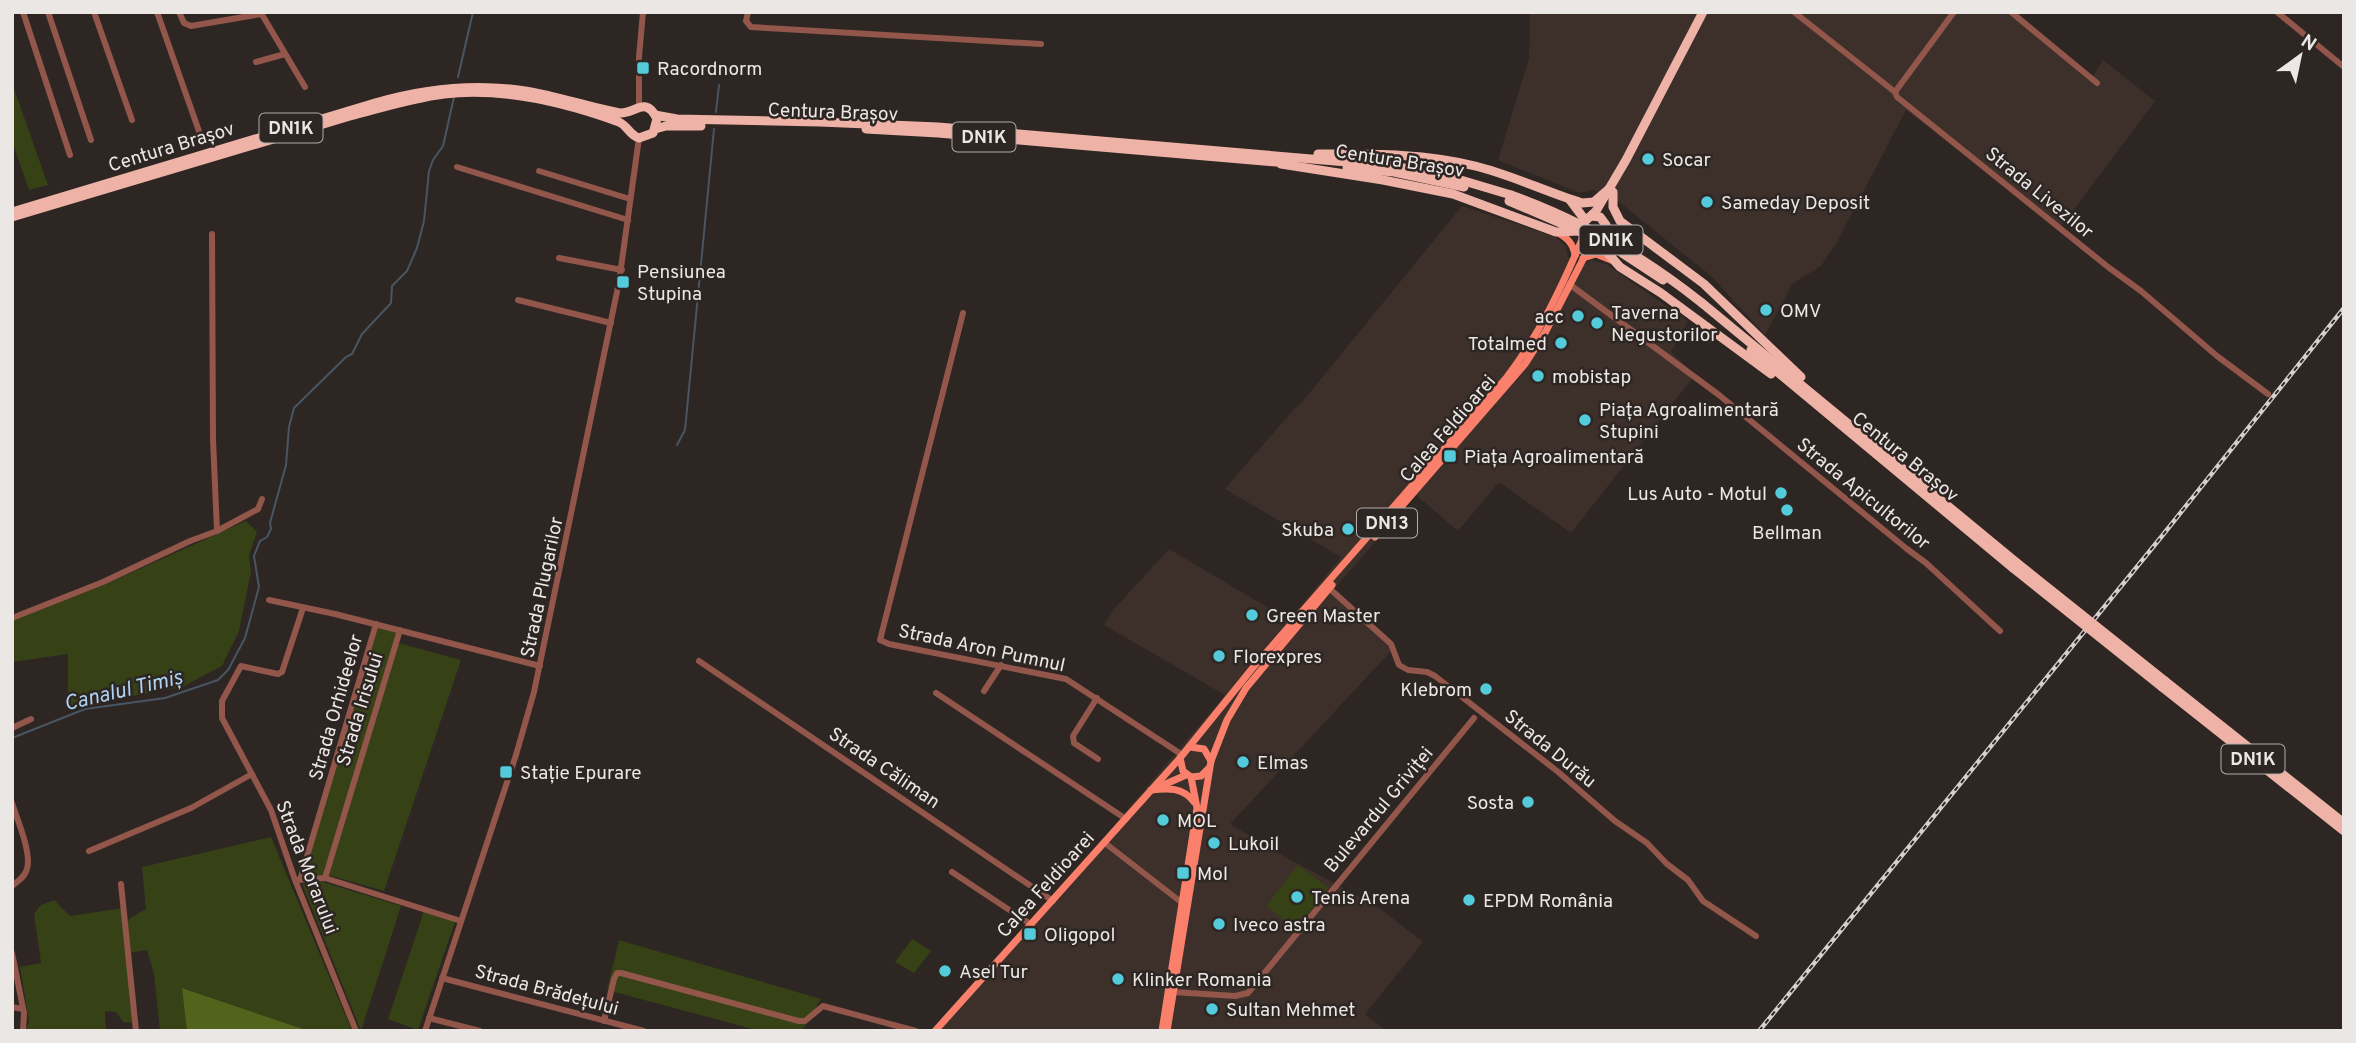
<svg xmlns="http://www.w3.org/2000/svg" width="2356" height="1043" font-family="Overpass,sans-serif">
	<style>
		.built { fill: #3d302b }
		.green { fill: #364115 }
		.forest { fill: #52631c }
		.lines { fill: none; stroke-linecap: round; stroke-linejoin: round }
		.stream { stroke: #485664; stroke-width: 2 }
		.minor { stroke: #92564b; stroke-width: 6 }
		.major { stroke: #fb806b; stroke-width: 7 }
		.highway { stroke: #eeb2a6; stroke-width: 9 }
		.rail-casing { stroke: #d5d0ce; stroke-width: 4.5 }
		.rail { stroke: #2d2623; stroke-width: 2; stroke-dasharray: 5; stroke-linecap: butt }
		.highway-bridge { stroke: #eeb2a6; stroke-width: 9 }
		.poi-dot { fill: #53cbda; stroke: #2d2623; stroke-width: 2.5 }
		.labels { text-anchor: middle; stroke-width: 5; stroke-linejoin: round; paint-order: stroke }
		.shield { fill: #2d2623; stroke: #b2adab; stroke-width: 2 }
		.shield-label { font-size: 18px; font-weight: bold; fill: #ebe7e5 }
		.poi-label { font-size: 19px; fill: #ebe7e5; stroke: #2d2623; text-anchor: start }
		.street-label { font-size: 19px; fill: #ebe7e5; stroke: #2d2623 }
		.water-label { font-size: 21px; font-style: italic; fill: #b0d4f5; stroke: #2d2623 }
	</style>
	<rect width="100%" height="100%" fill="#2d2623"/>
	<g class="built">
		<polygon points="1530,12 2014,12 2092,78 2103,60 2155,101 2059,229 1906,110 1837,242 1821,266 1793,283 1765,335 1711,276 1619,202 1593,190 1579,193 1498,160 1529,58"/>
		<polygon points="1462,206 1553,236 1566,246 1568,257 1580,267 1590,260 1606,264 1688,321 1671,352 1695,375 1571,533 1499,482 1458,531 1416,495 1333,590 1392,650 1230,824 1289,859 1377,906 1423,942 1365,1014 1387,1031 939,1031 1225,695 1104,625 1114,609 1169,549 1289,620 1341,557 1225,489 1294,409 1303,401"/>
	</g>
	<g class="green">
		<polygon points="12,83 48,185 29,190 12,141"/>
		<polygon points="246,521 257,532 249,555 251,572 239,631 222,666 182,687 72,707 68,693 68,654 12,662 12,621 104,585"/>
		<polygon points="378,628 397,632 399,643 461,660 384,891 328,875 303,878"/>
		<polygon points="271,837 352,1031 309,1031 183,988 187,1031 160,1031 154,974 147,950 128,953 133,1023 123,1022 116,1012 105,1011 106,1031 26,1031 29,1021 20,967 41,963 34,914 41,905 54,900 70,916 123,908 126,924 130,918 146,909 142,867"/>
		<polygon points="1298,865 1328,888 1296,929 1266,906"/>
		<polygon points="323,882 401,906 361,1031 302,884"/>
		<polygon points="424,911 455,922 418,1030 388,1019"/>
		<polygon points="912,939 931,951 914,973 895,962"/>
		<polygon points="619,940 821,999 802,1031 760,1031 607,990"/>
	</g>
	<polygon class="forest" points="182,988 309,1031 187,1031"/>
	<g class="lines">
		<g class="stream">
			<polyline points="458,77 473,12"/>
			<polyline points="716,112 719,85"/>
			<polyline points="677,445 685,430 714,129"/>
			<polyline points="12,738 85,709 165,698 218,680 228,670 245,638 259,587 254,556 260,541 267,537 271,529 270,523 286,465 289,427 294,408 346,357 352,354 362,334 391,303 392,286 407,271 417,248 424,221 429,171 433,160 443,146 454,97"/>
		</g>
		<g class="minor">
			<polyline points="23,12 70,155"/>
			<polyline points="48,12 91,140"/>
			<polyline points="94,12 132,120"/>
			<polyline points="157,12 200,134"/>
			<polyline points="179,12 184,23 191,26 261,14"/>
			<polyline points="748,12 746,21 751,27 1041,44"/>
			<polyline points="1794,12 1895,92 1897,97 2108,267 2141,291 2217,356 2268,394"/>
			<polyline points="2011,12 2097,83"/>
			<polyline points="2277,12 2344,67"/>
			<polyline points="261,13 305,87"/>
			<polyline points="256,62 285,54"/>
			<polyline points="1895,92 1954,12"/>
			<polyline points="639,107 639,57 643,12"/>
			<polyline points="457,167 628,220"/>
			<polyline points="539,171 630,199"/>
			<polyline points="212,234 213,439 217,531"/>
			<polyline points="559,258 622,270"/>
			<polyline points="1569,284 1719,395 1907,549 1926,563 2000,631"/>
			<polyline points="518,300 611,323"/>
			<polyline points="963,313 880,640 889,644 1066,679 1181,754"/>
			<polyline points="1329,588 1391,644 1399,665 1408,670 1427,672 1435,676 1557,771 1615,821 1647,843 1667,864 1688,880 1703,901 1756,936"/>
			<polyline points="269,600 335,614 540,666"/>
			<polyline points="303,608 282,672 278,674 241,666 222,701 222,718 271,810 295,880 356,1031"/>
			<polyline points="12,618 103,582 190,541 217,531 258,509 262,499"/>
			<polyline points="699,661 1053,901"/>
			<polyline points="984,691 1001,665"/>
			<polyline points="936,693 1126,819"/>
			<polyline points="1097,698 1073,736 1074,743 1098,759"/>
			<polyline points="12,728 31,719"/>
			<path d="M12,803C17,819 32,853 27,869C25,877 18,881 12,886"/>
			<polyline points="1105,843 1181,902"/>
			<polyline points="89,851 191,808 252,774"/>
			<polyline points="952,872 1032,925"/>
			<polyline points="325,878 400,630"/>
			<polyline points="298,880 325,878 461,921"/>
			<polyline points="300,880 376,624"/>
			<polyline points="121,884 136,1031"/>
			<polyline points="12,953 24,1013 23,1031"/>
			<polyline points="442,978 644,1031"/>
			<polyline points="1173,992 1235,996 1248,993 1474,718"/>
			<polyline points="12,1007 23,1009"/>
			<polyline points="429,1018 480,1031"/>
			<polyline points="604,1021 614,979 617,973 621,973 799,1021 805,1021 823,1006 916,1031"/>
			<polyline points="425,1031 516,755 534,692 619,282 639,138"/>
		</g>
		<g class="major">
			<path d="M1557,232C1567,238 1573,243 1575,255"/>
			<polyline points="1583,258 1596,254 1611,260"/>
			<polyline points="1375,537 1525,364 1546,331 1593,240"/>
			<polyline points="1190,747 1204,749 1211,761"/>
			<polyline points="1180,758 1183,771 1191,777 1201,776 1209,768"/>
			<polyline points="1161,786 1186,775"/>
			<path d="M1151,790C1168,788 1183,787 1194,802"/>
			<path d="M935,1031L1180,758L1251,670L1507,377C1540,334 1563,284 1584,235"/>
			<polyline points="1162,1031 1197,808 1191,777"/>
			<polyline points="1167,1031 1211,761 1227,720 1246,688 1332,585"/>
		</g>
		<g class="highway">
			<polyline points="655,115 677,119 820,122 938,127 1394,166 1454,178 1511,195"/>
			<polyline points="655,129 666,126 701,126"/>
			<polyline points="866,129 938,133 1288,163"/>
			<path d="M1318,154C1371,154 1423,153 1475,166C1512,175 1546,192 1582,203L1594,202L1609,189"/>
			<polyline points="1281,164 1383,180 1453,194 1556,232 1580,231"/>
			<polyline points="1347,168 1394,172 1464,187"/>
			<polyline points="1613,192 1613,207 1620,221 1704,284 1801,377"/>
			<polyline points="1570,200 1585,220"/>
			<path d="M12,212L375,103C423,89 474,83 525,91C557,96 588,107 620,113C635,114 646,95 657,119L653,133L639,138C629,135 628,126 619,122C564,102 503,87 444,94C412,98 381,108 350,116L12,217"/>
			<polyline points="1591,216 1600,217 1606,225 1605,233 1597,240"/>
			<polyline points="1583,232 1582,224 1596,211 1626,160 1703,12"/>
			<polyline points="1596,240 1620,267 1661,293 1771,374"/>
			<polyline points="1702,303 2017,563"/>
			<polyline points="1751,350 2013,568"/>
			<polyline points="2165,681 2344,823"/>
			<polyline points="2162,687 2344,831"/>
		</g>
		<g class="rail-casing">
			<polyline id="rail" points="1759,1031 2162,536 2344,308"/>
		</g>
		<use href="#rail" class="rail"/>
		<g class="highway-bridge">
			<path d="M1511,195C1581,220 1643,256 1702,303"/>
			<polyline points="1509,201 1595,238"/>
			<polyline points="1622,253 1663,280"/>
			<polyline points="2017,563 2165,681"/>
			<polyline points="2013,568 2162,687"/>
		</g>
	</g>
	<g class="poi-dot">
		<rect x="636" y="61" width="14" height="14" rx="3.5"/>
		<circle cx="1648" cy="159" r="7"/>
		<circle cx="1707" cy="202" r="7"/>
		<rect x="616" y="275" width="14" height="14" rx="3.5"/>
		<circle cx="1766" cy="310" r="7"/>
		<circle cx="1578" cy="316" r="7"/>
		<circle cx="1597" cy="323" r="7"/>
		<circle cx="1561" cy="343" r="7"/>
		<circle cx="1538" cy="376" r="7"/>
		<circle cx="1585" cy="420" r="7"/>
		<rect x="1443" y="449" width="14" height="14" rx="3.5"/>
		<circle cx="1781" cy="493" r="7"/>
		<circle cx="1787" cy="510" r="7"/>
		<circle cx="1348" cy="529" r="7"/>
		<circle cx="1252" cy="615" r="7"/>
		<circle cx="1219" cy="656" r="7"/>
		<circle cx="1486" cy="689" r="7"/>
		<circle cx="1243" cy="762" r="7"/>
		<rect x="499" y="765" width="14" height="14" rx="3.5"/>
		<circle cx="1528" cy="802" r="7"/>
		<circle cx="1163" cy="820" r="7"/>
		<circle cx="1214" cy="843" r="7"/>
		<rect x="1176" y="866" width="14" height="14" rx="3.5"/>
		<circle cx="1297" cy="897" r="7"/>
		<circle cx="1469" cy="900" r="7"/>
		<circle cx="1219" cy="924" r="7"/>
		<rect x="1023" y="927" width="14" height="14" rx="3.5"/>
		<circle cx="945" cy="971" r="7"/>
		<circle cx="1118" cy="979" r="7"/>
		<circle cx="1212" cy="1009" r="7"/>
	</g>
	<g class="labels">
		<g class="shield">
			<rect x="259.5" y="113.5" width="63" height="29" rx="5"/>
			<rect x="952.5" y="122.5" width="63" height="29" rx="5"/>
			<rect x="1579.5" y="225.5" width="63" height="29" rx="5"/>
			<rect x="1357" y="508.5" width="60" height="29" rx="5"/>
			<rect x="2221.5" y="744.5" width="63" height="29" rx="5"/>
		</g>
		<g class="shield-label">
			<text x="291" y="134">DN1K</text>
			<text x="984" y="143">DN1K</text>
			<text x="1611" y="246">DN1K</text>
			<text x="1387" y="529">DN13</text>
			<text x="2253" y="765">DN1K</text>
		</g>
		<g class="poi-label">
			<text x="657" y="75">Racordnorm</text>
			<text x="1662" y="166">Socar</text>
			<text x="1721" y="209">Sameday Deposit</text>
			<text x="637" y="278">Pensiunea<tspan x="637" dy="22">Stupina</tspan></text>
			<text x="1780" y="317">OMV</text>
			<text x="1611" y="319">Taverna<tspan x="1611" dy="22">Negustorilor</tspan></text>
			<text x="1564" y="323" text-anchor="end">acc</text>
			<text x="1547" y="350" text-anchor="end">Totalmed</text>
			<text x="1552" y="383">mobistap</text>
			<text x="1599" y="416">Piața Agroalimentară<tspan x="1599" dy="22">Stupini</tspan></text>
			<text x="1464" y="463">Piața Agroalimentară</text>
			<text x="1767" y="500" text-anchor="end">Lus Auto - Motul</text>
			<text x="1334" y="536" text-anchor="end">Skuba</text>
			<text x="1787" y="539" text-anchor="middle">Bellman</text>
			<text x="1266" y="622">Green Master</text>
			<text x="1233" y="663">Florexpres</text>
			<text x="1472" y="696" text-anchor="end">Klebrom</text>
			<text x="1257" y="769">Elmas</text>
			<text x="520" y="779">Stație Epurare</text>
			<text x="1514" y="809" text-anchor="end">Sosta</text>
			<text x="1177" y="827">MOL</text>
			<text x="1228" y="850">Lukoil</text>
			<text x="1197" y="880">Mol</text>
			<text x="1311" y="904">Tenis Arena</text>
			<text x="1483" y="907">EPDM România</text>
			<text x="1233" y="931">Iveco astra</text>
			<text x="1044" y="941">Oligopol</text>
			<text x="959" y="978">Asel Tur</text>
			<text x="1132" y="986">Klinker Romania</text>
			<text x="1226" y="1016">Sultan Mehmet</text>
		</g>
		<g class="street-label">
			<text transform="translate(833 111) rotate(2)" y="7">Centura Brașov</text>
			<text transform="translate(171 146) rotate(-17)" y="7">Centura Brașov</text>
			<text transform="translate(1400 160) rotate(9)" y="7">Centura Brașov</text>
			<text transform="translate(2040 192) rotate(39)" y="7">Strada Livezilor</text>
			<text transform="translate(1447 428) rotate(-49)" y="7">Calea Feldioarei</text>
			<text transform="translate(1906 456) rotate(39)" y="7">Centura Brașov</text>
			<text transform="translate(1864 493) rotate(39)" y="7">Strada Apicultorilor</text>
			<text transform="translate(541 587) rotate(-78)" y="7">Strada Plugarilor</text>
			<text transform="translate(982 647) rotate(12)" y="7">Strada Aron Pumnul</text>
			<text transform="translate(335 707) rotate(-74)" y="7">Strada Orhideelor</text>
			<text transform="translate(359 709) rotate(-73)" y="7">Strada Irisului</text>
			<text transform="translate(1551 748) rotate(39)" y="7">Strada Durău</text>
			<text transform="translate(885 767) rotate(34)" y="7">Strada Căliman</text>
			<text transform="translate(1378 809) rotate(-50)" y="7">Bulevardul Griviței</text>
			<text transform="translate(308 867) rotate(69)" y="7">Strada Morarului</text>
			<text transform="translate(1045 884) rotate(-48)" y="7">Calea Feldioarei</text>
			<text transform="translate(547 989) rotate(15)" y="7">Strada Brădețului</text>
		</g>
		<g class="water-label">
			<text transform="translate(123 690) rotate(-13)" y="7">Canalul Timiș</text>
		</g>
	</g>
	<rect width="2356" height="1043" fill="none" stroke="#ebe7e5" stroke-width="28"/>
	<g transform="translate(2300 56) rotate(33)" stroke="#2d2623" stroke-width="5" paint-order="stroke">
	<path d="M0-5L12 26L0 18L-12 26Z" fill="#ebe7e5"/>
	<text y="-10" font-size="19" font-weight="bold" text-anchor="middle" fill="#ebe7e5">N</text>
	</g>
</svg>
